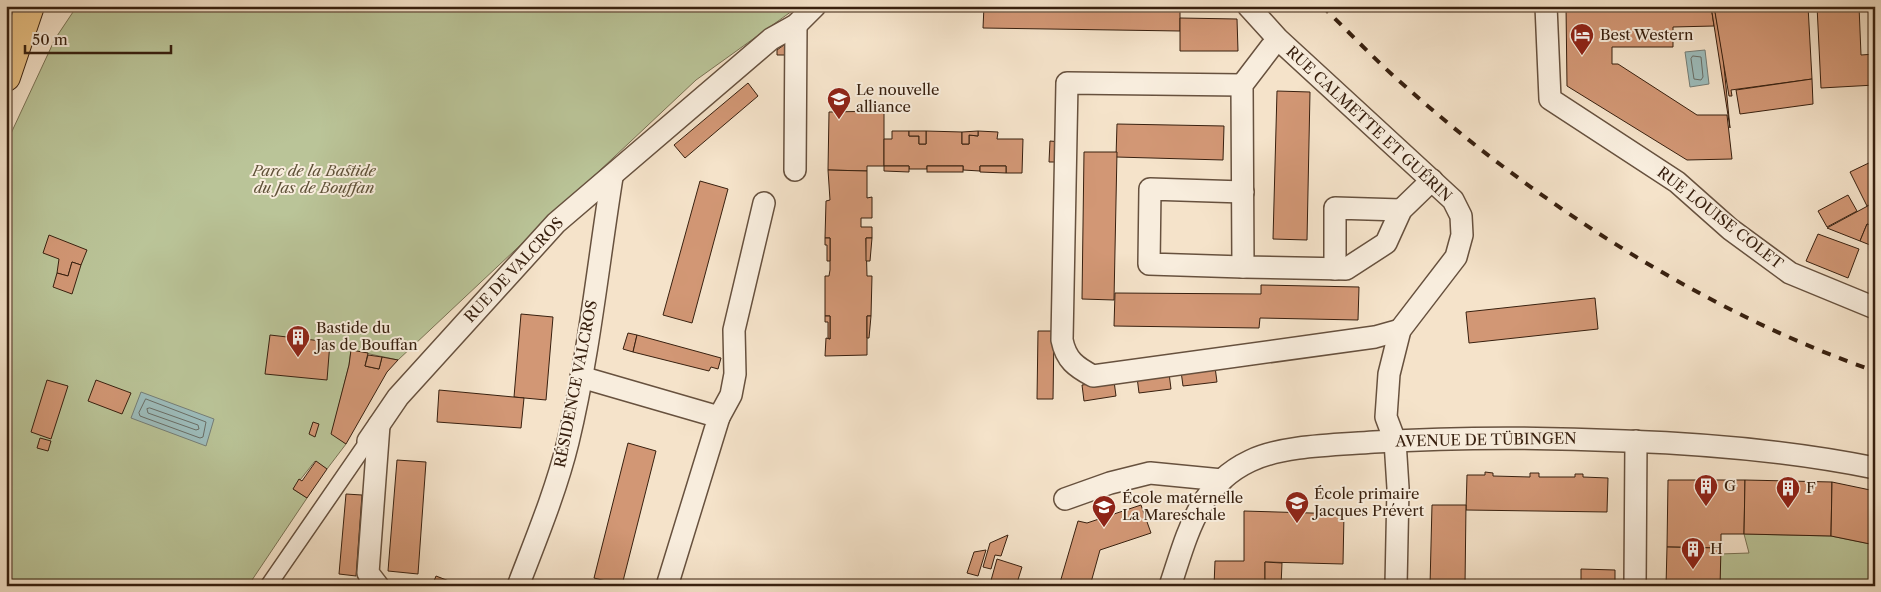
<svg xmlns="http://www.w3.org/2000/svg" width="1881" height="592" font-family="'Libre Caslon Text',serif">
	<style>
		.green { fill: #bac498; stroke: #797254 }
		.water { fill: #9dbdbc; stroke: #757e77 }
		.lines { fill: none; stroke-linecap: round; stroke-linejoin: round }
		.shore { stroke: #6a6e66; stroke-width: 1 }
		.building { fill: #d29775; stroke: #38200f }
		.pedestrian-casing { stroke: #67513e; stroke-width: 18 }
		.minor-casing { stroke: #67513e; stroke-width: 24 }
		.motorway-casing { stroke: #38200f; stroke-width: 30 }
		.pedestrian { stroke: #f8eddd; stroke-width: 15 }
		.minor { stroke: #f8eddd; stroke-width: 21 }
		.motorway { stroke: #eac285; stroke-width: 28 }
		.rail { stroke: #38200f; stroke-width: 4; stroke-dasharray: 9 9; stroke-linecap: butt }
		.labels { text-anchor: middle; stroke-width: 4; stroke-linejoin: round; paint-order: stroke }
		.poi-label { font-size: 15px; fill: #38200f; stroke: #f8eddd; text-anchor: start }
		.street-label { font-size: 15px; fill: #38200f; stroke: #f8eddd }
		.park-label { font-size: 15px; font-style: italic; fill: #5f5138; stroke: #f8eddd }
	</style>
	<rect width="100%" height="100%" fill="#f5e3ca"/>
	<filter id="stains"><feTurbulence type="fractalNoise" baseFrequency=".004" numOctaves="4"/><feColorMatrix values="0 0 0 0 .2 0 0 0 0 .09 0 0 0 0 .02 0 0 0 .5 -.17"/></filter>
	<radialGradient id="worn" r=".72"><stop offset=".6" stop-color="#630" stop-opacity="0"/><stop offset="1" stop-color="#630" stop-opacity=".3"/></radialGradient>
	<g class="green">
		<polygon points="77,6 799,6 696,80 398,360 351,350 349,365 332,433 346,444 327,469 315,461 293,489 307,498 248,586 6,586 6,144 55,39"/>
		<polygon points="1744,534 1831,536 1875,545 1875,586 1720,586 1720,554 1749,553"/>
	</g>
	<g class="water">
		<polygon points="1705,50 1709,84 1690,87 1685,52"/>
		<polygon points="141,392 214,419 206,446 131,418"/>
	</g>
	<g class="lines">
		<g class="shore">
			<polygon points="1693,56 1701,57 1703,77 1701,80 1694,79 1691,59"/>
			<polygon points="146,399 206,422 203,437 200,438 140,416 139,413"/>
			<polygon points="150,408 198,425 199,429 196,430 148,413 147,409"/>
		</g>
	</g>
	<g class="building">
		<polygon points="984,6 1180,6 1180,31 983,28"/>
		<polygon points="1566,6 1711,6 1714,26 1673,27 1673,47 1612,47 1612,64 1618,64 1697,115 1727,115 1732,159 1687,160 1567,86"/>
		<polygon points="1711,6 1714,6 1723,56 1730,128"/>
		<polygon points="1714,6 1808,6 1812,79 1731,90 1732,96 1729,96"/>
		<polygon points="1817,6 1859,6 1861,55 1875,54 1875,85 1821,88"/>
		<polygon points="1180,18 1237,19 1238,51 1180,51"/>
		<polygon points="784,45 788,47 788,55 777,55 777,50"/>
		<polygon points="1812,79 1813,104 1740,114 1736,90"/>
		<polygon points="748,83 758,96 685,158 674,145"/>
		<polygon points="1277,91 1310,92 1307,240 1273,239"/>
		<polygon points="884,111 884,166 867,166 867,171 828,170 829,112"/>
		<polygon points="1117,124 1224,126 1223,160 1116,157"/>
		<polygon points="892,131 909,131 909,136 919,136 919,144 926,144 926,131 962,132 962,144 969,144 969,135 978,136 978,131 998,132 997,139 1023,139 1022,173 1006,173 1006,166 980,166 980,171 963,170 963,166 927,166 927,169 909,169 909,166 884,166 884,139 892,139"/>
		<polygon points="909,131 926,131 926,144 919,144 919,136 909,136"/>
		<polygon points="978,131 978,136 969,135 969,144 962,144 962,132"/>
		<polygon points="1050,141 1061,142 1060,162 1049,162"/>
		<polygon points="1084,152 1117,152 1114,300 1082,299"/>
		<polygon points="1875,160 1875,202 1867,206 1850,172"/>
		<polygon points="884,166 909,166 909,172 884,171"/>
		<rect x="927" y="166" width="36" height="6"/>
		<polygon points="980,166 1006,166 1006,173 980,172"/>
		<polygon points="828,170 867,171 867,198 872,197 872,218 861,218 861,227 872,227 872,238 866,238 867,276 872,276 871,316 867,316 867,355 825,356 826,338 830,339 830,316 825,316 825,276 829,276 830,270 830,238 825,238 826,201 830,200"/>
		<polygon points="700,181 728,189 692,323 663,315"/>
		<polygon points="1848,195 1857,211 1827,227 1818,211"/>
		<polygon points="1875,202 1875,227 1867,224 1860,241 1827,228"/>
		<polygon points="1867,224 1875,227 1875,247 1860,241"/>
		<polygon points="1818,234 1859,249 1848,278 1806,261"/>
		<polygon points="49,235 87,250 81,265 72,262 68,276 57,273 59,259 43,253"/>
		<polygon points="825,238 830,238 830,261 827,261 827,245 825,245"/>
		<polygon points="866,238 872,238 870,261 866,261"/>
		<polygon points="72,262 81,265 72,294 53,287 57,273 68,276"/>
		<polygon points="1261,285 1359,287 1358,320 1260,318 1259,328 1114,326 1115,293 1261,294"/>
		<polygon points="1595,298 1598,329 1469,343 1466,312"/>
		<polygon points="521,314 553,317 546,400 514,397"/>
		<polygon points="825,316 830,316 830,339 828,338 828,322 825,322"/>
		<polygon points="867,316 871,316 869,338 867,338"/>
		<polygon points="1038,331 1054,331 1053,399 1037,399"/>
		<polygon points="628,333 637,335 633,352 623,349"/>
		<polygon points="270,335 330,342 327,380 265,374"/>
		<polygon points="637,335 721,358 718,369 711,367 709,371 633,352"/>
		<polygon points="351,350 368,353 365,366 379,369 382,357 398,360 387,372 346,444 331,434 349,365"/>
		<polygon points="368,355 382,357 379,369 365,366"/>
		<polygon points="1215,367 1217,382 1183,386 1181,371"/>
		<polygon points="1169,373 1171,389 1139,393 1137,377"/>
		<polygon points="47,380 68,386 51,439 31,432"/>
		<polygon points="96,380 131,393 122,414 88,401"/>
		<polygon points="1114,381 1116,396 1084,401 1082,385"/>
		<polygon points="439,390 524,398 521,428 437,422"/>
		<polygon points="313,422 319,424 315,437 309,434"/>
		<polygon points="40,438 51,441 48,451 37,448"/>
		<polygon points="628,443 656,451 622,585 594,578"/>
		<polygon points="397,460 426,462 418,574 388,571"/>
		<polygon points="316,461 327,469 307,498 293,489 299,479 302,481"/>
		<polygon points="1485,472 1493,473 1493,476 1530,477 1530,473 1539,473 1539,477 1575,477 1575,474 1583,474 1583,477 1608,478 1607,512 1466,510 1467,475 1485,475"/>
		<polygon points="1668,480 1745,480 1744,534 1721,534 1721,548 1667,547"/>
		<polygon points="1745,480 1832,482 1831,536 1744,534"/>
		<polygon points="1832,482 1875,491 1875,545 1831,536"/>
		<polygon points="346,494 362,495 356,576 339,574"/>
		<polygon points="1141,505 1151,533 1100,550 1090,586 1059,586 1078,521 1087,523"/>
		<polygon points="1432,505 1466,505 1465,586 1430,586"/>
		<polygon points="1244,511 1344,514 1343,564 1265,562 1265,586 1214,586 1215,561 1244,561"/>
		<polygon points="1008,535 1001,556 995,555 991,569 983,567 990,543"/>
		<polygon points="1667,547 1721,548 1720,586 1666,586"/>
		<polygon points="986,550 978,576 967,573 974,552"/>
		<polygon points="997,559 1022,567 1016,586 990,584"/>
		<polygon points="1265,562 1282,563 1281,586 1265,586"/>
		<polygon points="1581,569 1615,570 1615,586 1581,586"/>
		<polygon points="436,576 462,586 432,586"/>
	</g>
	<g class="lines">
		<g class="pedestrian-casing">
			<polyline id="pedestrian" points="268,586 368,441"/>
		</g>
		<g class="minor-casing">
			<g id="minor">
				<polyline points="1248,6 1278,39 1453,200 1461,216 1462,235 1456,257 1400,330 1389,374 1386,417 1395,441 1398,488 1396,586"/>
				<polyline points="1546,6 1550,99 1677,182 1730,229 1790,273 1875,308"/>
				<polyline points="1271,47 1242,85 1243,267 1346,269 1386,243 1401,210 1432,180"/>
				<path d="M1242,85L1067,83L1062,340C1066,360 1076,367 1093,376L1375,337L1400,330"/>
				<polyline points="795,170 796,25"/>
				<polyline points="1243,192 1150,189 1149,264 1243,267"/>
				<polyline points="1335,269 1335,208 1401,210"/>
				<polyline points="581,377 719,417 667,586"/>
				<polyline points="719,417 731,395 735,374 734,330 764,203"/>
				<polyline points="368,441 398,397 556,223 771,39 796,25 815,6"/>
				<polyline points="1065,499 1110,483 1150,473 1222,480"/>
				<polyline points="378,586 368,573 379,425"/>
				<path d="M518,586C536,539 556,491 568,442C589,355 598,265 612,177"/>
				<path d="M1170,586C1187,536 1197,486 1250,461C1283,445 1337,445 1374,442C1458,437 1541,437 1625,441C1709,444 1792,451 1875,468"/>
				<polyline points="1635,586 1636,441"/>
			</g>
		</g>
		<g class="motorway-casing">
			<polyline id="motorway" points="6,77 30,6"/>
		</g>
		<use href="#pedestrian" class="pedestrian"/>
		<use href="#minor" class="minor"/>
		<use href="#motorway" class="motorway"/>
		<path class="rail" d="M1322,6C1350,33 1377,62 1406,87C1536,203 1710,315 1875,371"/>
	</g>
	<defs>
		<g id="hotel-pin" transform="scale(1.25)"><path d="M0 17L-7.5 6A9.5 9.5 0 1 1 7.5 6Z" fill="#8f2418" stroke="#f8eddd"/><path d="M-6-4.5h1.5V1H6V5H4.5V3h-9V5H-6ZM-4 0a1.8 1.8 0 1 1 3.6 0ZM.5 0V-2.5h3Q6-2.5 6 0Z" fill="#fff"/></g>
		<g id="school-pin" transform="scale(1.25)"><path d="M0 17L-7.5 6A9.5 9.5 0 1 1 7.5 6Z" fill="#8f2418" stroke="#f8eddd"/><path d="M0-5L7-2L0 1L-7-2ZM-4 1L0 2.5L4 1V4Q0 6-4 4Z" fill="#fff"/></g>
		<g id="building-pin" transform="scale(1.25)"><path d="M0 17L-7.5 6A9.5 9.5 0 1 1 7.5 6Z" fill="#8f2418" stroke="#f8eddd"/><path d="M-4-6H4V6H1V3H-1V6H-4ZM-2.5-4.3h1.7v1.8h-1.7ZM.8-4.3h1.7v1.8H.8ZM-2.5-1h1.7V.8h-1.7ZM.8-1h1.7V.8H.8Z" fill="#fff"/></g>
	</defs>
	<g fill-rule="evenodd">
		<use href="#hotel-pin" x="1582" y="35"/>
		<use href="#school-pin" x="839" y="99"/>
		<use href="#building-pin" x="298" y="337"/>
		<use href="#building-pin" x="1706" y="486"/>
		<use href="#building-pin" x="1788" y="488"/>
		<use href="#school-pin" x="1297" y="503"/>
		<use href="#school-pin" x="1104" y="507"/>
		<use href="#building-pin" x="1693" y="549"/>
	</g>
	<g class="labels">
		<g class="poi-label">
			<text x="1600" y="40">Best Western</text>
			<text x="856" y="95">Le nouvelle<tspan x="856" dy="17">alliance</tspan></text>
			<text x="316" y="333">Bastide du<tspan x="316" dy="17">Jas de Bouffan</tspan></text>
			<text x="1724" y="491">G</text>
			<text x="1806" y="493">F</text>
			<text x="1314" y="499">École primaire<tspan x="1314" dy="17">Jacques Prévert</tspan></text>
			<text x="1122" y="503">École maternelle<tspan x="1122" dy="17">La Mareschale</tspan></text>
			<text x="1710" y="554">H</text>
		</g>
		<g class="street-label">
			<text transform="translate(1369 124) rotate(43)" y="5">RUE CALMETTE ET GUÉRIN</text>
			<text transform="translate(1720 218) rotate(38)" y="5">RUE LOUISE COLET</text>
			<text transform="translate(514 270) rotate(-47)" y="5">RUE DE VALCROS</text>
			<text transform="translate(576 384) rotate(-79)" y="5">RÉSIDENCE VALCROS</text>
			<text transform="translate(1486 440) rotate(-1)" y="5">AVENUE DE TÜBINGEN</text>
		</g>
		<g class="park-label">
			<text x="314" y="176">Parc de la Bastide<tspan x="314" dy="17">du Jas de Bouffan</tspan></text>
		</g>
	</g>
	<rect width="1881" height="592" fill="none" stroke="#f5e3ca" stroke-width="25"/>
	<rect x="8" y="8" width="1866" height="577" fill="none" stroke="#38200f" stroke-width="2.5"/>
	<rect x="12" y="12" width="1856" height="567" fill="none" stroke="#38200f"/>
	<path d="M25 45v8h146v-8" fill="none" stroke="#38200f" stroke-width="2.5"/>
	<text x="32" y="45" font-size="15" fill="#38200f" stroke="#f8eddd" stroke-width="4" paint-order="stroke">50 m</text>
	<rect width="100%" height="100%" filter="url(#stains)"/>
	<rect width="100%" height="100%" fill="url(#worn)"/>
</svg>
